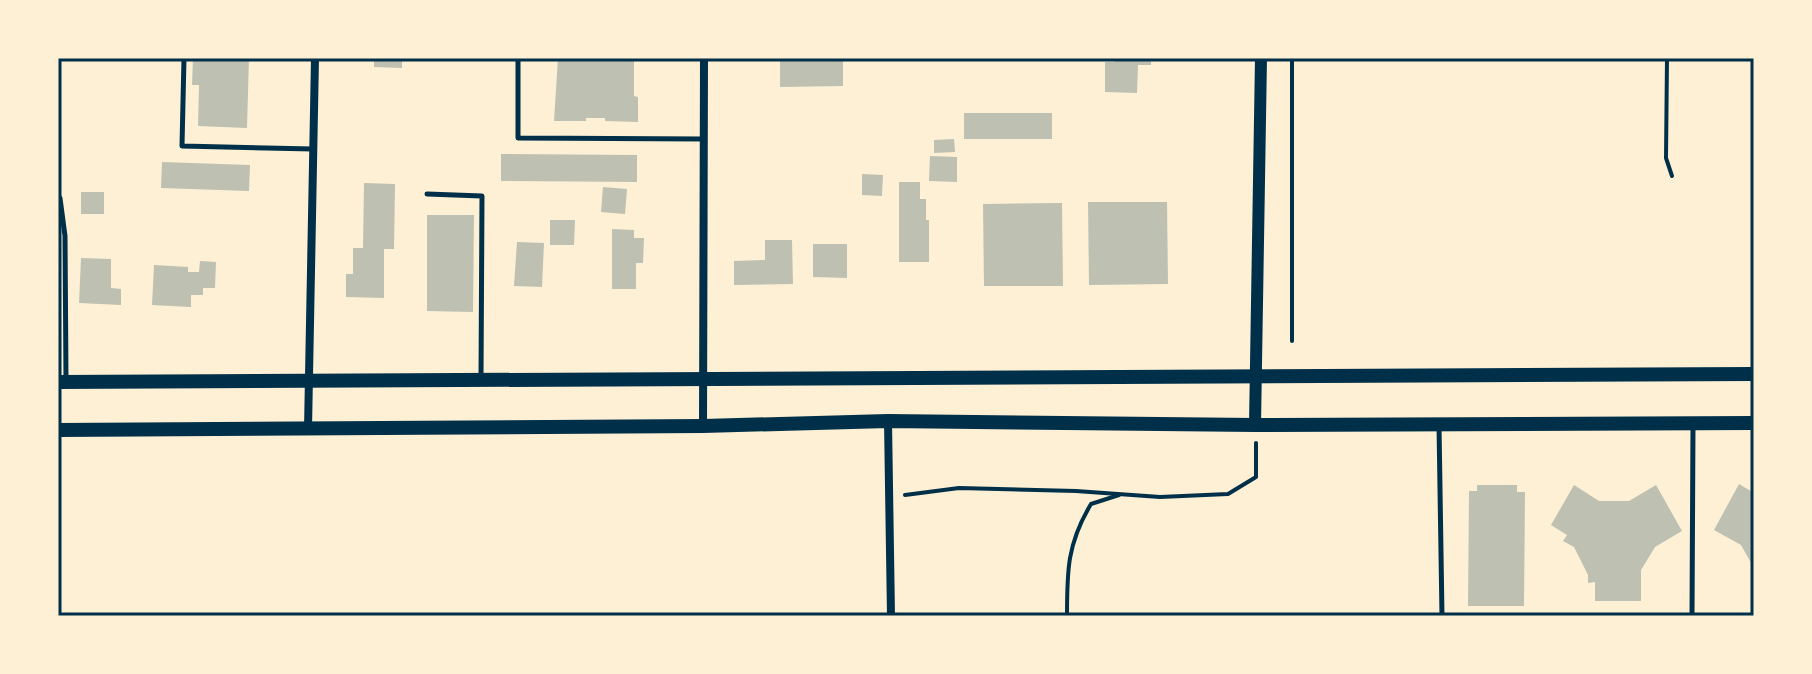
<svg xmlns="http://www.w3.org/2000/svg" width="1812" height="674" font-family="'DejaVu Sans',sans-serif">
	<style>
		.building { fill: #bec0b2 }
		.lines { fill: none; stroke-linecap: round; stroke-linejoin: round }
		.path { stroke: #003049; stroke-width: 4 }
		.service { stroke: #003049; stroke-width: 5 }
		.minor { stroke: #003049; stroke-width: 8 }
		.tertiary { stroke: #003049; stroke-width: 12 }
		.secondary { stroke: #003049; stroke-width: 14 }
		.neatline { fill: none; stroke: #003049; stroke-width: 3 }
	</style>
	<rect width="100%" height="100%" fill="#fdf0d5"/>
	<g class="building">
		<polygon points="193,58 249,58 247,128 198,126 199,85 192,85"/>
		<polygon points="374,58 402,58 402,68 374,67"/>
		<polygon points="558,58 634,58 634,96 638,97 638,122 605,121 605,118 586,118 586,121 554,121"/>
		<polygon points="780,58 843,58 843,86 780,87"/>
		<polygon points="1115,58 1151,58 1151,65 1138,65 1137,93 1105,92 1105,62 1115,62"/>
		<rect x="964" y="113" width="88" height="26"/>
		<polygon points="954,139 955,152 934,153 934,140"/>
		<polygon points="501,154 637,155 637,182 501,181"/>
		<polygon points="930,156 957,157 957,182 929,181"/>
		<polygon points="162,162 250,165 249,191 161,188"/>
		<polygon points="862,174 883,175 882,196 862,195"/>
		<polygon points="899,182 920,182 920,199 926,199 926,220 929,220 929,262 899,262"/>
		<polygon points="364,183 395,184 394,249 384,249 384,298 346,297 346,274 353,274 353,248 363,248"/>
		<polygon points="603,187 627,189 625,214 601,212"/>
		<rect x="81" y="192" width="23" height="22"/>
		<polygon points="1088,202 1167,202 1168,284 1089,285"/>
		<polygon points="1062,203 1063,286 984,286 983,204"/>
		<polygon points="427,215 474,215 473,312 427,311"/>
		<polygon points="550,220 575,220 574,245 550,245"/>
		<polygon points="612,229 634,230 634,238 644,238 643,263 636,263 636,289 612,289"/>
		<polygon points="765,240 792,240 793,284 734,285 734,261 765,260"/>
		<polygon points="517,242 544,243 542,287 514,286"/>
		<polygon points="813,244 847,244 847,278 813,277"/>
		<polygon points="81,258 111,259 111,288 121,289 121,305 79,303"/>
		<polygon points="200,261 216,262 215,288 203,288 203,295 191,295 191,307 152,305 154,265 188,267 188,272 199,272"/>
		<polygon points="1739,484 1754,493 1754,568 1741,545 1714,530"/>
		<polygon points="1477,485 1517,485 1517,492 1525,492 1524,606 1468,606 1469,491 1477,491"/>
		<polygon points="1574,485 1599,501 1629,501 1656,485 1682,531 1655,547 1641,570 1641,601 1595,601 1595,582 1588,583 1588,575 1574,547 1563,541 1567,535 1551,525"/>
	</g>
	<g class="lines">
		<g class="path">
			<polyline points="1667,58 1666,158 1672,176"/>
			<polyline points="1292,341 1292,58"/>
			<polyline points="905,495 959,488 1076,491 1160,497 1228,494 1256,477 1256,443"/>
			<path d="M1067,616C1067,571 1067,544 1091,504L1119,495"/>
		</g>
		<g class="service">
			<polyline points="184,58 182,146 313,149"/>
			<polyline points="518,58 518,138 703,139"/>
			<polyline points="427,194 482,196 481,379"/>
			<polyline points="60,198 65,236 66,380"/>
			<polyline points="1439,425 1442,616"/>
			<polyline points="1692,616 1693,424"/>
		</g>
		<g class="minor">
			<polyline points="888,421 891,616"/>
			<polyline points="703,426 704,58"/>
			<polyline points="308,429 315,58"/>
		</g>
		<polyline class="tertiary" points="1255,425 1261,58"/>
		<g class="secondary">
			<polyline points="58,382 1754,374"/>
			<polyline points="58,430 703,426 888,421 1255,425 1754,423"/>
		</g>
	</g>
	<rect width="1812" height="674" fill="none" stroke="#fdf0d5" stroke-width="120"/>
	<rect x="60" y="60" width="1692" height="554" class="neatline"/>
</svg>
